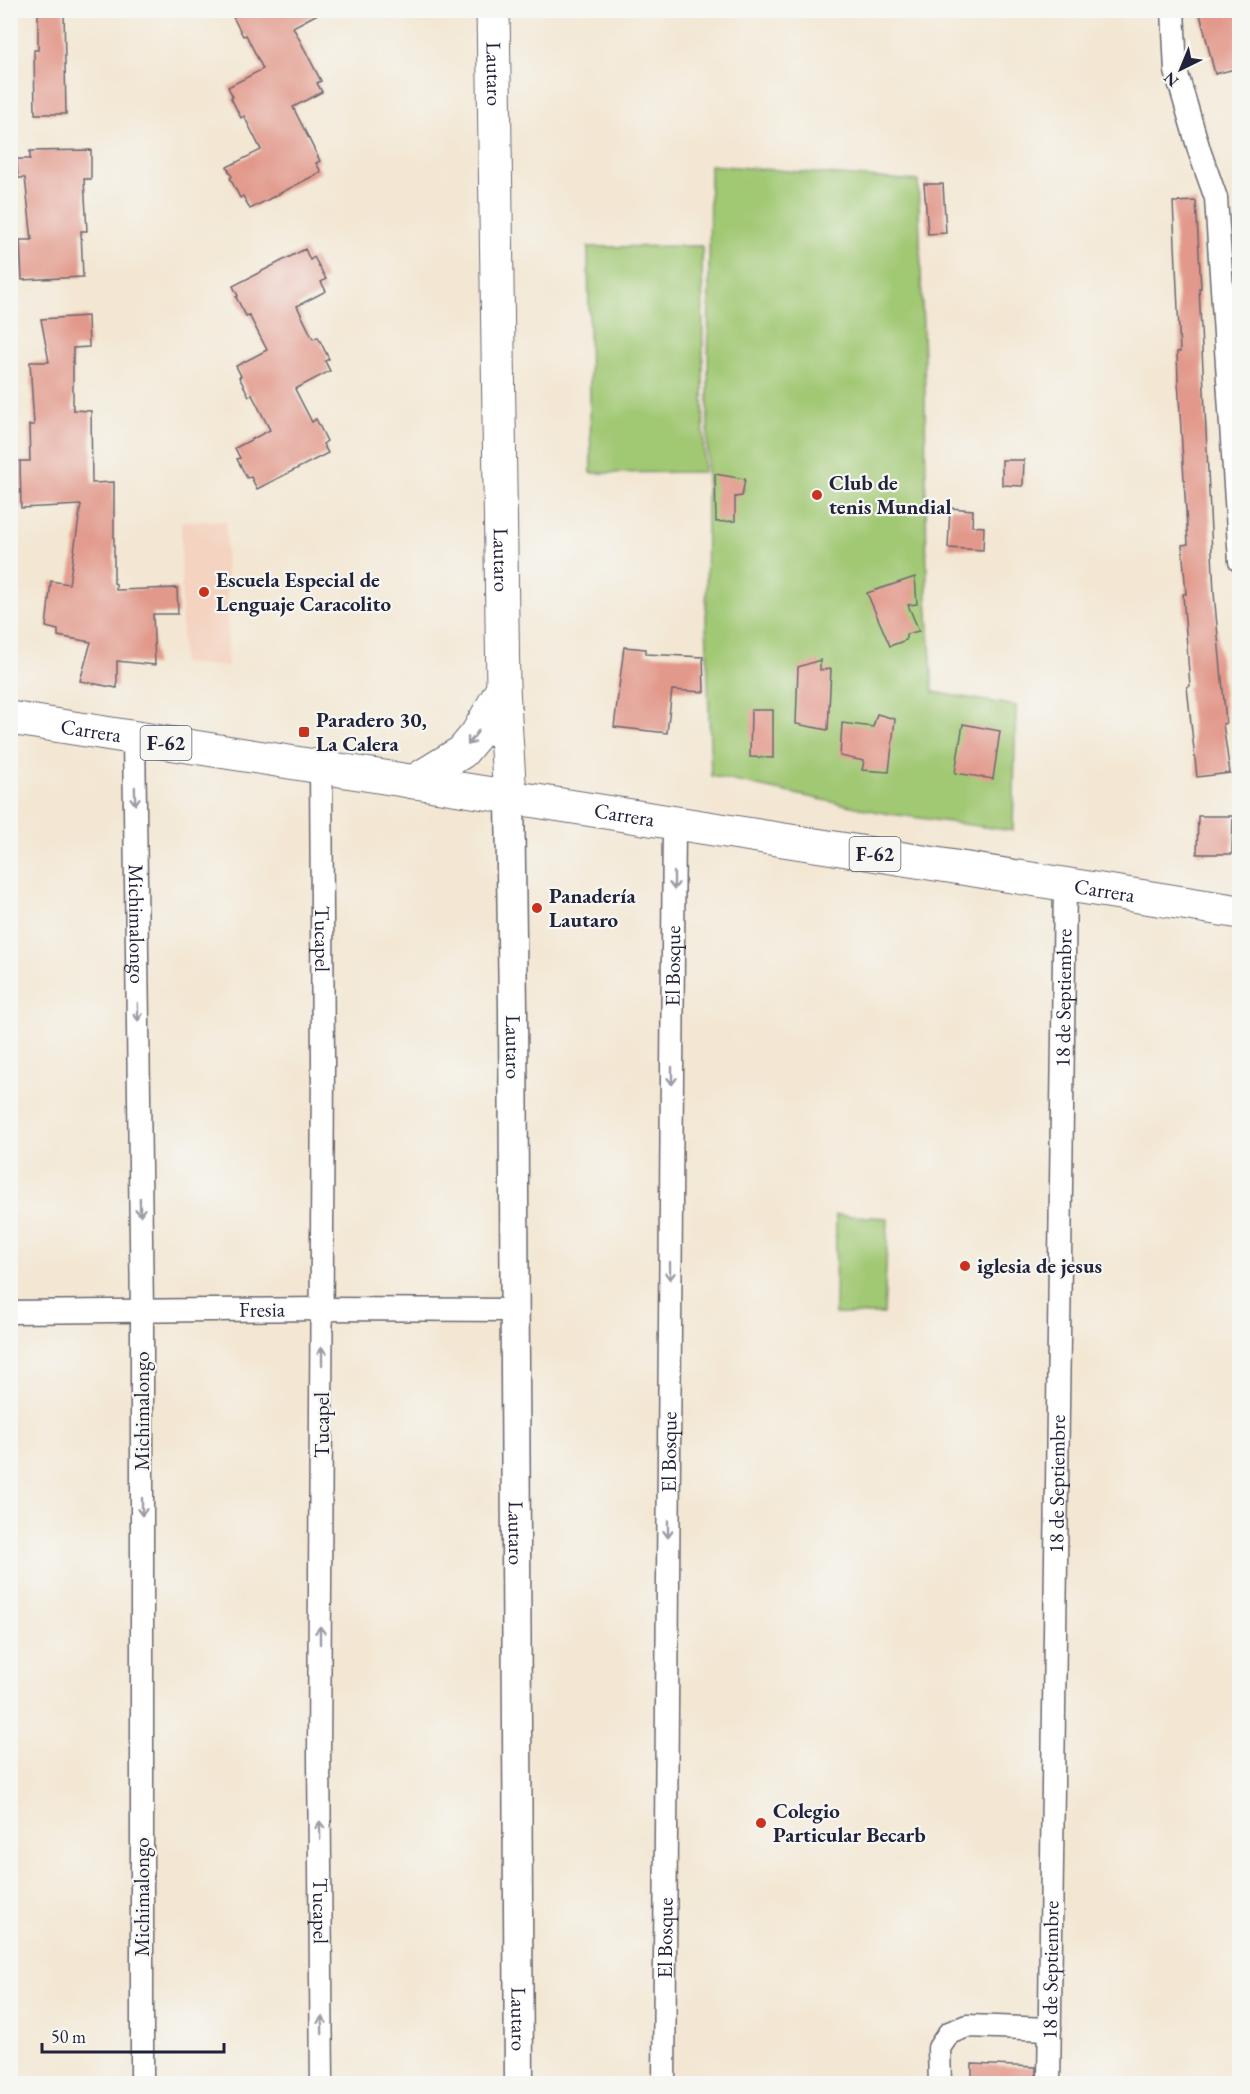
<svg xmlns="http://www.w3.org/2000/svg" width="1250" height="2094" font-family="'EB Garamond',serif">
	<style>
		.built { fill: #f4d3c0 }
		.green { fill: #a1c873; stroke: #627557; stroke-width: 1.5 }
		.building { fill: #e2988a }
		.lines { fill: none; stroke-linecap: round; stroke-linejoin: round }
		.minor-casing { stroke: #6b6770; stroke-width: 25 }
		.tertiary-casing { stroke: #6b6770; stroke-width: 31 }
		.primary-casing { stroke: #6b6770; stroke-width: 35 }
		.minor { stroke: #fff; stroke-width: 22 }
		.tertiary { stroke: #fff; stroke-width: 28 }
		.primary { stroke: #fff; stroke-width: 33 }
		.oneway { stroke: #9c9ca7 }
		.poi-dot { fill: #c8321e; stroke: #f6f6f2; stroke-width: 2 }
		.labels { text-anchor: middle; stroke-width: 4.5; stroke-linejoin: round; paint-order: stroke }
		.shield { fill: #f6f6f2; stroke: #626272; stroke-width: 1.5 }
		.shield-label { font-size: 20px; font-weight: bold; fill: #22223b }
		.street-label { font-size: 21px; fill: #22223b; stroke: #f6f6f2 }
		.poi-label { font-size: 21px; font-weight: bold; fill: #22223b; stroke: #f6f6f2; text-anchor: start }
	</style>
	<rect width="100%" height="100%" fill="#f6f6f2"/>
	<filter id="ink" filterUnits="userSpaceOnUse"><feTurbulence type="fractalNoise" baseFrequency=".0167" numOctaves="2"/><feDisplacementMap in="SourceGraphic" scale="12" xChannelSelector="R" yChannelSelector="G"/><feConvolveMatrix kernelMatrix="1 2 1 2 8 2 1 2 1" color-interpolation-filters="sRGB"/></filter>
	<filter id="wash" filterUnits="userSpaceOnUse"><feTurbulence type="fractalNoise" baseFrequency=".008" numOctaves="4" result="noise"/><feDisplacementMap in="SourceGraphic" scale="24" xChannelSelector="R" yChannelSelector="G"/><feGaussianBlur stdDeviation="1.35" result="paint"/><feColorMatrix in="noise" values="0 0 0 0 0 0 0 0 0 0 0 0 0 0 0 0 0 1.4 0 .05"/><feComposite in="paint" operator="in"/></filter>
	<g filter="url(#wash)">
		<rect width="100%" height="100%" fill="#f3e7d3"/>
		<polygon class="built" points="181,521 226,521 228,667 182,663"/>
		<g class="green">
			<polygon points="710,165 918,181 925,391 927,598 933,692 1016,706 1013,831 884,813 711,776 706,619"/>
			<polygon points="702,246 704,472 591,473 588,247"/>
			<polygon points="836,1215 888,1218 884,1314 835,1314"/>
		</g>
		<g id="blocks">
			<g class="building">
				<polygon points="38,10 64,10 66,114 35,114 34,50 38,50"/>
				<polygon points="244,10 325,10 293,27 321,81 317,83 322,92 293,107 320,161 316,163 321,172 250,209 243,196 240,198 230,178 232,177 227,167 261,150 244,116 241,118 231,98 233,97 228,87 263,69 246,35 243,36 233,17"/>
				<polygon points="1199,10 1239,10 1239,68 1215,74"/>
				<polygon points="91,150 91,179 84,179 87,231 81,231 83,277 22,280 20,240 32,240 25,178 18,178 17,159 30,159 30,151"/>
				<polygon points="924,184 943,184 946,233 928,234"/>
				<polygon points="1196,201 1201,288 1199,288 1214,593 1226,723 1223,724 1230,773 1197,777 1187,687 1190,686 1183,594 1186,594 1182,545 1188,544 1178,381 1177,352 1180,352 1173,202"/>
				<polygon points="305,249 310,260 314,257 326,279 321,282 326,291 297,306 313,339 318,337 329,359 325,361 330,371 295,389 312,422 316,419 327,441 323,444 328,453 257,489 251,477 247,478 237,459 240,458 235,448 270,430 252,395 249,396 239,377 241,376 236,366 267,350 249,315 246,316 236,297 238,296 233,286"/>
				<polygon points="88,316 89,347 73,348 73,410 91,411 92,483 114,482 114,583 116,584 116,590 177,588 178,614 153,614 155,665 117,661 117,688 80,681 91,642 58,636 58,630 46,627 51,581 69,584 81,505 21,508 20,461 30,461 29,425 34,425 30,362 49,362 41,319"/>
				<polygon points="1002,460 1024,460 1023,486 1002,485"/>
				<polygon points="715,474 745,479 742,496 735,497 735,521 716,522"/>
				<polygon points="950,508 973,510 972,526 984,527 983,550 948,548"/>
				<polygon points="915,577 917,604 908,605 919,631 906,634 906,640 890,646 867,593"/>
				<polygon points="624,647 646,649 646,654 703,657 704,692 672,690 667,733 614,727"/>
				<polygon points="820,660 820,670 831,669 828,730 796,724 798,667"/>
				<polygon points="751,710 773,710 773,758 750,757"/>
				<polygon points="877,714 895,719 889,772 862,770 864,761 840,756 842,723 873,727"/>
				<polygon points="963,724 1000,731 993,779 955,773"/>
				<polygon points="1198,816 1233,816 1232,854 1197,854"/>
				<polygon points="972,2064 1036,2067 1036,2084 972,2084"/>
			</g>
		</g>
	</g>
	<g filter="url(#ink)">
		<use href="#blocks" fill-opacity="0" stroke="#6b6770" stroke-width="1.5"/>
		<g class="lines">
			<g class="minor-casing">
				<g id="minor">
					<polyline points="1173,10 1176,71 1200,153 1216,198 1240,561"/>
					<path id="s1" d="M134,738L142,1311V2084"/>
					<path id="s2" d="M321,767L323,1063L319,1757L322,2084"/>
					<path id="s3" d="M10,1312L323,1309L514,1310"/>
					<path id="s4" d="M664,2084L674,823"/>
					<polyline points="940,2084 939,2048 949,2033 967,2026 1050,2029"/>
					<path id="s5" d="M1049,2084L1065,885"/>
				</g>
			</g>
			<g class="tertiary-casing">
				<g id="tertiary">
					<path id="s6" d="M510,797L513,1010L519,2084"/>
				</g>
			</g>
			<g class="primary-casing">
				<g id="primary">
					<path id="s7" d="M493,10L503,688L510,797"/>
					<path id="s8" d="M10,718L1240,912"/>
					<polyline points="413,782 462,752 477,734 503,688"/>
				</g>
			</g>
			<use href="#minor" class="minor"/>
			<use href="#tertiary" class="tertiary"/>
			<use href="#primary" class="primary"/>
		</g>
		<defs><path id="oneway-shaft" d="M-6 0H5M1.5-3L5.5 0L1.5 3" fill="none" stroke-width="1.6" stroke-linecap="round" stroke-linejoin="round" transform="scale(1.5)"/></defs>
		<g class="oneway">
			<use href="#oneway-shaft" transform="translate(473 738) rotate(127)"/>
			<use href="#oneway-shaft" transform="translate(135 796) rotate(89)"/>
			<use href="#oneway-shaft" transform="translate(674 881) rotate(90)"/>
			<use href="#oneway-shaft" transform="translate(138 1012) rotate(89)"/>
			<use href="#oneway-shaft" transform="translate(672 1076) rotate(90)"/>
			<use href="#oneway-shaft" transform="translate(140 1207) rotate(89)"/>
			<use href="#oneway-shaft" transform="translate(670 1271) rotate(90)"/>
			<use href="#oneway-shaft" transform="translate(322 1356) rotate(-90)"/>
			<use href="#oneway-shaft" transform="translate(142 1507) rotate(90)"/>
			<use href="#oneway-shaft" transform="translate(668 1529) rotate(90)"/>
			<use href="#oneway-shaft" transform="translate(320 1635) rotate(-90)"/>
			<use href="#oneway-shaft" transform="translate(320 1830) rotate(-91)"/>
			<use href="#oneway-shaft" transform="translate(322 2025) rotate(-91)"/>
		</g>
	</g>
	<g class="poi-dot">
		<circle cx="817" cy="495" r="6"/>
		<circle cx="204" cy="592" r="6"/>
		<rect x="298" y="726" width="12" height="12" rx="3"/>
		<circle cx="537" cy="908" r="6"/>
		<circle cx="965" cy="1266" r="6"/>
		<circle cx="761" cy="1823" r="6"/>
	</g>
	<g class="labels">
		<g class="shield">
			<rect x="140.5" y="726" width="51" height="34" rx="4.5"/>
			<rect x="849.5" y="837" width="51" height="34" rx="4.5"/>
		</g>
		<g class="shield-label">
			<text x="166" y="750">F-62</text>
			<text x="875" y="861">F-62</text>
		</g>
		<g class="street-label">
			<text dy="7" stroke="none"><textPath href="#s7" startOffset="64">Lautaro</textPath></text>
			<text dy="7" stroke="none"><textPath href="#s7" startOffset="550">Lautaro</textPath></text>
			<text dy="7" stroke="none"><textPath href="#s8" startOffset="82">Carrera</textPath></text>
			<text dy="7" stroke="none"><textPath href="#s8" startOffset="622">Carrera</textPath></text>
			<text dy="7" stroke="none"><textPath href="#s8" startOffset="1108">Carrera</textPath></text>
			<text dy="7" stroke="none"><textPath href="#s1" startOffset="186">Michimalongo</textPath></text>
			<text dy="7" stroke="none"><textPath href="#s2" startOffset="172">Tucapel</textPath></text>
			<text dy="7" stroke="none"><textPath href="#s4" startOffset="1118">El Bosque</textPath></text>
			<text dy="7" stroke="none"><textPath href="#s5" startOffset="1086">18 de Septiembre</textPath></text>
			<text dy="7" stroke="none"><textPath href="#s6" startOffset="250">Lautaro</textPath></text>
			<text dy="7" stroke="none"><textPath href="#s3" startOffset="252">Fresia</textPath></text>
			<text transform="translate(142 1411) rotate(-90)" y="7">Michimalongo</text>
			<text transform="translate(322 1425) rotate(-90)" y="7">Tucapel</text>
			<text dy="7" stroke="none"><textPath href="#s4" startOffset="632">El Bosque</textPath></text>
			<text dy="7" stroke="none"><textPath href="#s5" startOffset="600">18 de Septiembre</textPath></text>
			<text dy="7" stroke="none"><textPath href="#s6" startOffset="736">Lautaro</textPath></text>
			<text transform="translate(142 1897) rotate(-90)" y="7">Michimalongo</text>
			<text dy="7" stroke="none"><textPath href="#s2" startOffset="1144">Tucapel</textPath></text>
			<text dy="7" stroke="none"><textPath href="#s4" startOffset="146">El Bosque</textPath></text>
			<text dy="7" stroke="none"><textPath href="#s5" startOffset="114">18 de Septiembre</textPath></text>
			<text dy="7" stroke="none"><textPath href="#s6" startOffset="1222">Lautaro</textPath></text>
		</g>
		<g class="poi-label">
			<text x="829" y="490">Club de<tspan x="829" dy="24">tenis Mundial</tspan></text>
			<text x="216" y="587">Escuela Especial de<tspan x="216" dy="24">Lenguaje Caracolito</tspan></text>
			<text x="316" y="727">Paradero 30,<tspan x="316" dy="24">La Calera</tspan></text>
			<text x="549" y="903">Panadería<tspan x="549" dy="24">Lautaro</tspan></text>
			<text x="977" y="1273">iglesia de jesus</text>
			<text x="773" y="1818">Colegio<tspan x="773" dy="24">Particular Becarb</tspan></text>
		</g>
	</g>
	<rect width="1250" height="2094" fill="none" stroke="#f6f6f2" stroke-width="36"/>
	<g transform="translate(1181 69) rotate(223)" stroke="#f6f6f2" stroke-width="4.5" paint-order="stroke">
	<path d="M0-4.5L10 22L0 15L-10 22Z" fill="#22223b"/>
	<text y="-9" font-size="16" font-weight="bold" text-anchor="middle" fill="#22223b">N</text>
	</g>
	<path d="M42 2043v9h182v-9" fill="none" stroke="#22223b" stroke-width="3"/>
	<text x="51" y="2043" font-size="18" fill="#22223b" stroke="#f6f6f2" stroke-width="4.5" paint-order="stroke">50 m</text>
</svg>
